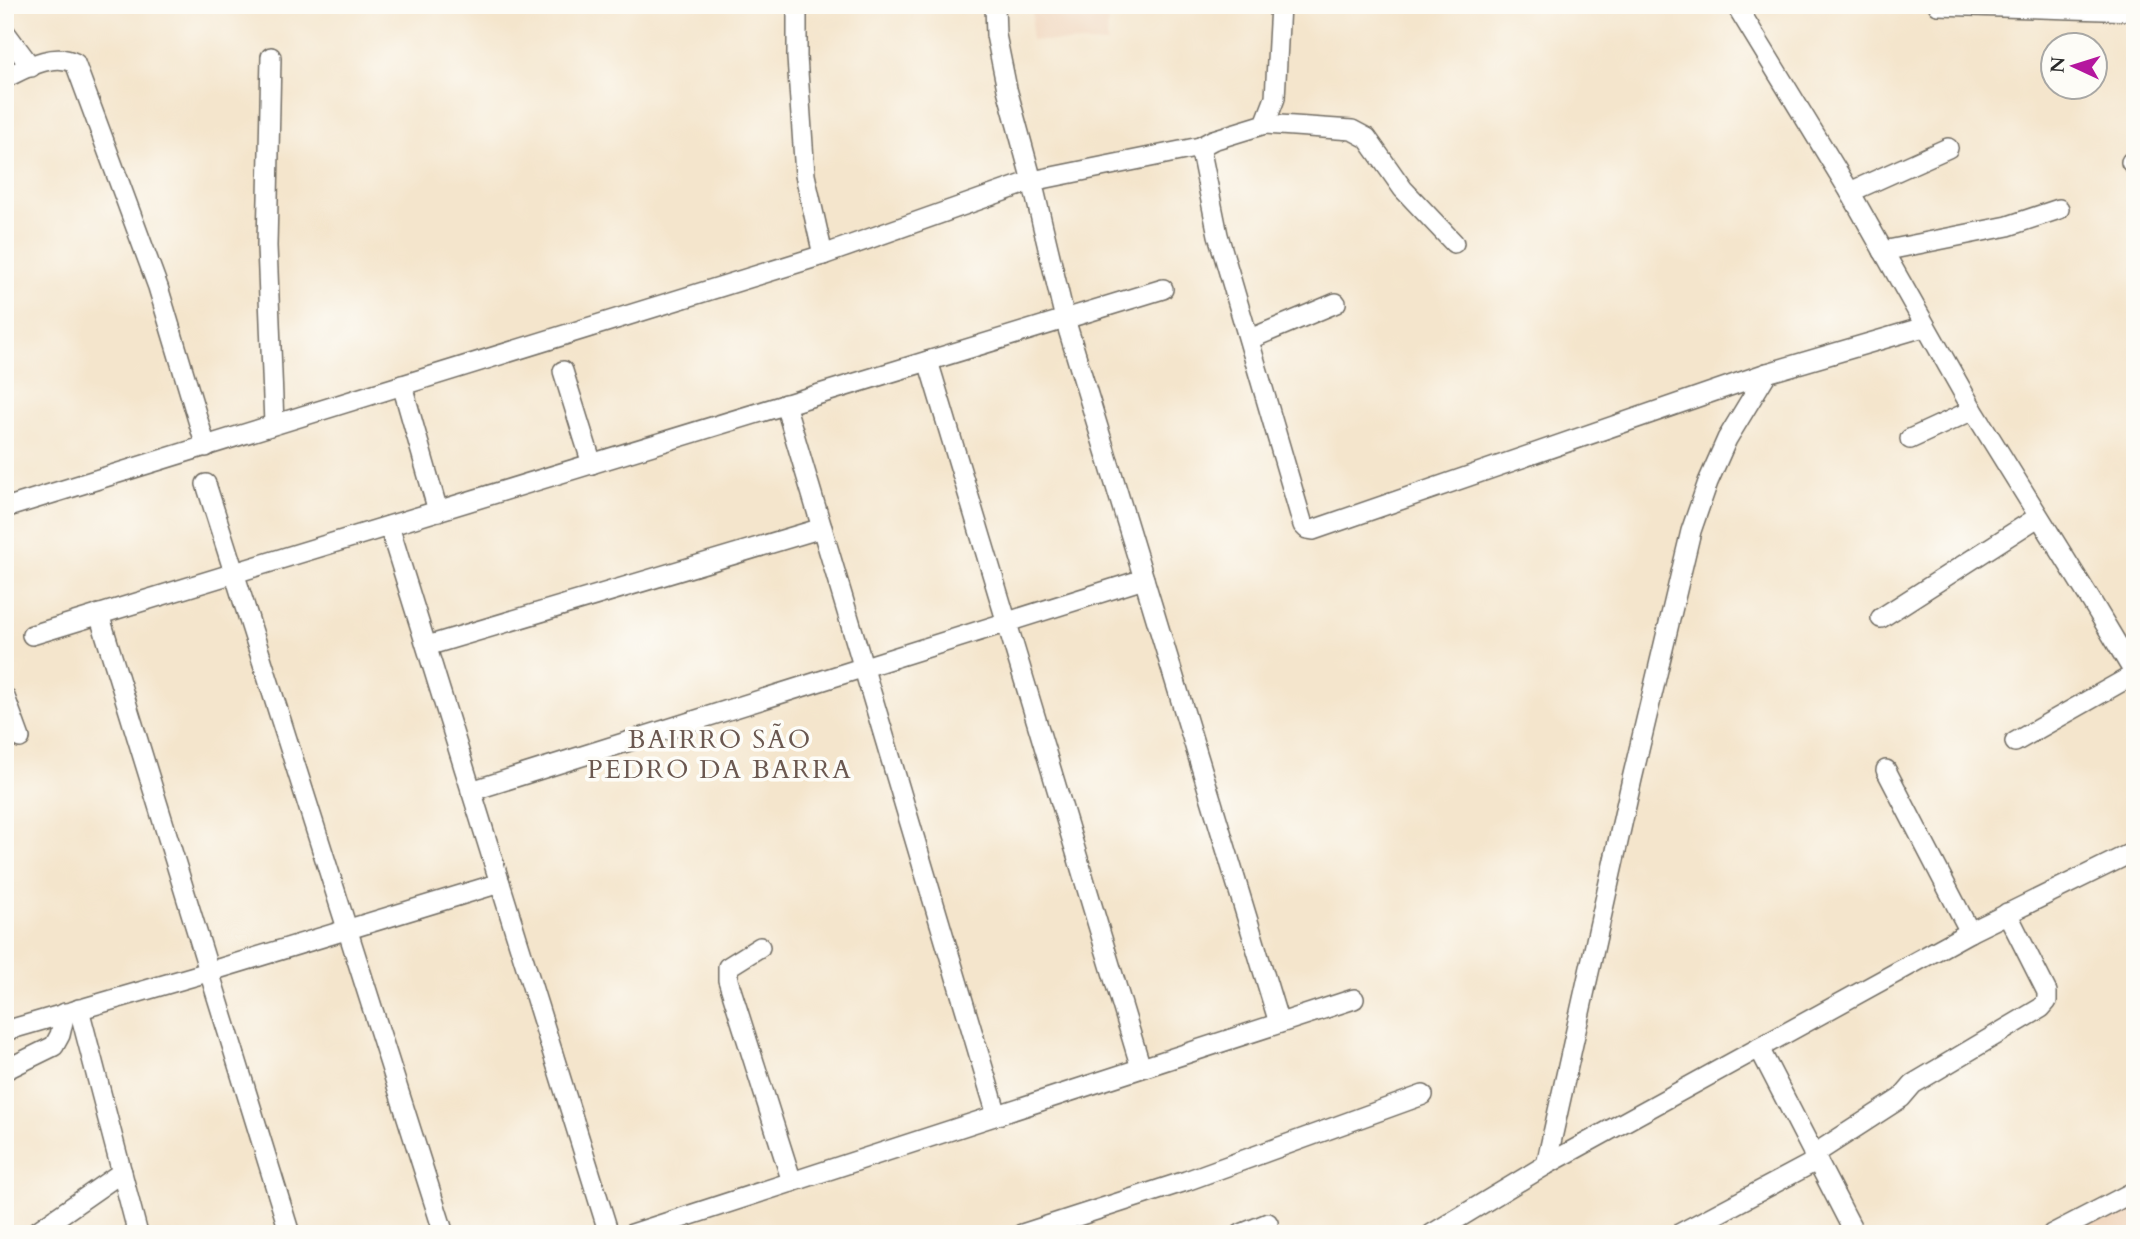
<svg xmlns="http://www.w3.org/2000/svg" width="2140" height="1239" font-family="Cardo,serif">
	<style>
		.built { fill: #f0d5bc }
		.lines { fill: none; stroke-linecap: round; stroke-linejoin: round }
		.street-casing { stroke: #716c63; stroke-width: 22 }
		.street { stroke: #fff; stroke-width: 19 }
		.labels { text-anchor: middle; stroke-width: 7; stroke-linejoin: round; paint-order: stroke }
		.neighbourhood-label { font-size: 26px; letter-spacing: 2px; fill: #6b5850; stroke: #fdfcf7 }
	</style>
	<rect width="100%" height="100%" fill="#fdfcf7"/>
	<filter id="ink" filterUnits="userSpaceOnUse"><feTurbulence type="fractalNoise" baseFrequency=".0143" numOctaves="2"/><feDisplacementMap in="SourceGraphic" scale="14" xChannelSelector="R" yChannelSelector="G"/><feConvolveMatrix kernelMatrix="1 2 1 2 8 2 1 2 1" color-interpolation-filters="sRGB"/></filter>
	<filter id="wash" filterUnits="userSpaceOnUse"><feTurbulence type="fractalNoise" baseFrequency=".00686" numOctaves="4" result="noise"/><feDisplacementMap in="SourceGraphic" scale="28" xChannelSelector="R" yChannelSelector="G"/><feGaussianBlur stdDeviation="1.57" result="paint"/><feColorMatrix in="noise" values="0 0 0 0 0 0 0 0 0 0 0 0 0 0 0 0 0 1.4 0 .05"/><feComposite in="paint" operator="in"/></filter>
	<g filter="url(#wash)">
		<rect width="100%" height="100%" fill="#f4e5cc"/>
		<g class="built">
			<polygon points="1033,5 1108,5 1107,44 1031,40"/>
			<polygon points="2135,1196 2135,1234 2063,1234"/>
		</g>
	</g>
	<g filter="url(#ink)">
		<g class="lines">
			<g class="street-casing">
				<g id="street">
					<polyline points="797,5 797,57 805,175 823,255"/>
					<polyline points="995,5 996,35 1007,89 1032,181 1065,319 1279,1023"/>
					<polyline points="1736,5 1850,192 1973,410 2092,602 2135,674"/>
					<polyline points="1938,5 2135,11"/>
					<polyline points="5,32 31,67"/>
					<polyline points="271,57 267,246 274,424"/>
					<path d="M5,78C26,68 53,52 75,63L158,287L206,447"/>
					<polyline points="1265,124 1352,130 1367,138 1403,189 1454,243"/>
					<polyline points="1200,147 1218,235 1303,525 1307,529 1313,530 1767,373 1924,327"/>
					<polyline points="2131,162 2135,165"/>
					<polyline points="1850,192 1948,148"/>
					<polyline points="1883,251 2008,226 2059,209"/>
					<polyline points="1250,339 1336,303"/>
					<polyline points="928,361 1141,1068"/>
					<polyline points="563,371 592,464"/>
					<polyline points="402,385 438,511"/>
					<polyline points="785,404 997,1115"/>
					<polyline points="1910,439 1973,410"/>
					<polyline points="206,484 444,1234"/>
					<polyline points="5,508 823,255 1032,181 1200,147 1213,140 1265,124 1275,98 1280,5"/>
					<polyline points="389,526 609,1234"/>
					<polyline points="99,614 290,1234"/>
					<polyline points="1881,618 2038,517"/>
					<polyline points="32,635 1163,289"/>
					<polyline points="427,646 822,528"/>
					<polyline points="5,697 20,738"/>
					<polyline points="2015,742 2135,674"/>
					<polyline points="1886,770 1970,932"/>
					<polyline points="471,791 1144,579"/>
					<polyline points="760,947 728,967 728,980 792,1182"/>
					<polyline points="79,1009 138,1234"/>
					<polyline points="5,1031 208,972 500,883"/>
					<polyline points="1759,1048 1855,1234"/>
					<polyline points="5,1070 54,1046 60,1035 65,1013"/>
					<polyline points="1813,1155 1901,1098 1913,1084 2041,1008 2047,1001 2047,992 2007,913"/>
					<polyline points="1546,1165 1632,779 1691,531 1708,482 1727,439 1767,373"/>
					<polyline points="33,1234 122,1172"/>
					<polyline points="632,1234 1354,999"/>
					<polyline points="1022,1234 1186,1181 1423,1095"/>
					<polyline points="1241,1234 1268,1223"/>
					<polyline points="1432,1234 1546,1165 1970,932 2135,851"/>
					<polyline points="1679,1234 1816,1161"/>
					<polyline points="2052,1234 2135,1191"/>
				</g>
			</g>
			<use href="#street" class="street"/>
		</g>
	</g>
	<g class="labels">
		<g class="neighbourhood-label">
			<text x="720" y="748">BAIRRO SÃO<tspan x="720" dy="30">PEDRO DA BARRA</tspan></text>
		</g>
	</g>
	<rect width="2140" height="1239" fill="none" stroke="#fdfcf7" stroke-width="28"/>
	<g transform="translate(2074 66) rotate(274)"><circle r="33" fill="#fdfcf7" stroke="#a9a8a5" stroke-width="2"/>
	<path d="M0-5L12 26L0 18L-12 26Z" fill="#b5179e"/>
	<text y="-10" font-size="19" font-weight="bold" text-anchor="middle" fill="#2b2b2b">N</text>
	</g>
</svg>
